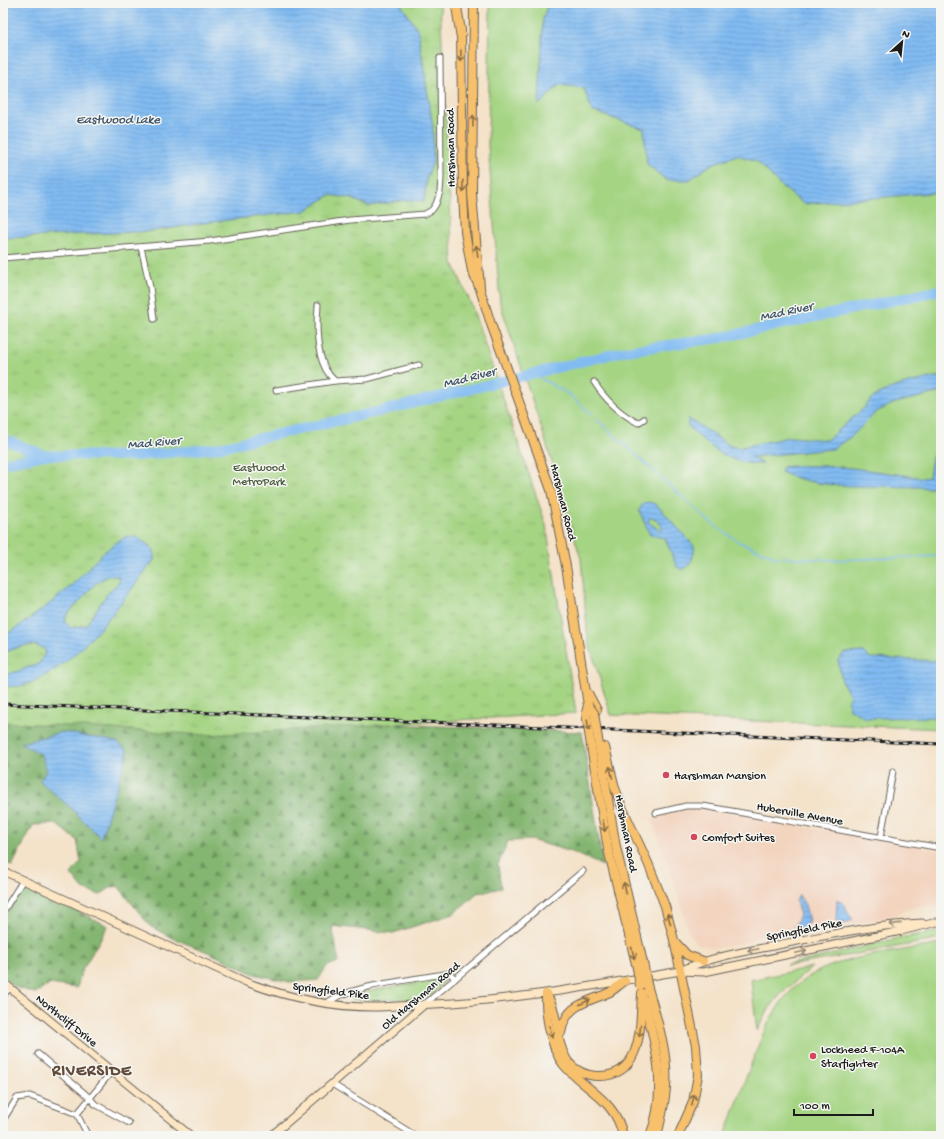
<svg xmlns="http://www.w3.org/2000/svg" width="944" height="1139" font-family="'Gochi Hand',sans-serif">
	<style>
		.built { fill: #f3d4bf }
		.grass { fill: #a5d483; stroke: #607850 }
		.forest { fill: url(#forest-firs); stroke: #506946 }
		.park { fill: url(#park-tufts); stroke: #607850 }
		.water { fill: url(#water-rules); stroke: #4e6c87; fill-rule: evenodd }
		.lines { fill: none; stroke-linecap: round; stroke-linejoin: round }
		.stream { stroke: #81bbf2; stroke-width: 1.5 }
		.river { stroke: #81bbf2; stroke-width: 10 }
		.street-casing { stroke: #686159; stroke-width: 7 }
		.secondary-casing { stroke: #686159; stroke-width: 9 }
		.primary-casing { stroke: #686159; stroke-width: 10 }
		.highway-casing { stroke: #686159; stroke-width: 11 }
		.street { stroke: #fff; stroke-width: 5 }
		.secondary { stroke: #fce6c4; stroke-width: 7 }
		.primary { stroke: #f7c06c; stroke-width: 8 }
		.highway { stroke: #f7c06c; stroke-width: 9 }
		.rail-casing { stroke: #1c1c1c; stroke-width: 3 }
		.rail { stroke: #f6f6f2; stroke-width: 1.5; stroke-dasharray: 4.5; stroke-linecap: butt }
		.primary-bridge-casing { stroke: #686159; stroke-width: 10; stroke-linecap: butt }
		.primary-bridge { stroke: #f7c06c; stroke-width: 8 }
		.oneway { stroke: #8a6e44 }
		.oneway2 { stroke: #978b78 }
		.poi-dot { fill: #d1495b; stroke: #f6f6f2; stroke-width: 1.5 }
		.labels { text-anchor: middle; stroke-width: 3; stroke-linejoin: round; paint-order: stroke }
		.street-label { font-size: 12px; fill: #1c1c1c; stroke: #f6f6f2 }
		.park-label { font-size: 12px; fill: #4c5c40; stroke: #f6f6f2 }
		.poi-label { font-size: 12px; fill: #1c1c1c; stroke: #f6f6f2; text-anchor: start }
		.water-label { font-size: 13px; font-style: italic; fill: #3f5467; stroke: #f6f6f2 }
		.district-label { font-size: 16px; font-weight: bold; letter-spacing: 1px; fill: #614a39; stroke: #f6f6f2 }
	</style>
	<defs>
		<pattern id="forest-firs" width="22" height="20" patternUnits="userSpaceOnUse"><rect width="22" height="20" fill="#84b671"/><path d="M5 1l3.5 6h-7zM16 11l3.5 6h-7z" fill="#6b935c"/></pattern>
		<pattern id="park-tufts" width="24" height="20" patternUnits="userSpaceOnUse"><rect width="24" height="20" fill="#a5d483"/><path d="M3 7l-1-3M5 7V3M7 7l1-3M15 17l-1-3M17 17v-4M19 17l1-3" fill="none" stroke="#8db571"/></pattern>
		<pattern id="water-rules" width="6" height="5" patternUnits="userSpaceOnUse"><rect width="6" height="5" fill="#81bbf2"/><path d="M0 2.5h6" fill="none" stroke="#6fa0cf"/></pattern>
	</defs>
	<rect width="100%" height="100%" fill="#f6f6f2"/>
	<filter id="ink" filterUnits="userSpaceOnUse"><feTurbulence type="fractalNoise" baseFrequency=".025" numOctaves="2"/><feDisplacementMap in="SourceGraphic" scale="8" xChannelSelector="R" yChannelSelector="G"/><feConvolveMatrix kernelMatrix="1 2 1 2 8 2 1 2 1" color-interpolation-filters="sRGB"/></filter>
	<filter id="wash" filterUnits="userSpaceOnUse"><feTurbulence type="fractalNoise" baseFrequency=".012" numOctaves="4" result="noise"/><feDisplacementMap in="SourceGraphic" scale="16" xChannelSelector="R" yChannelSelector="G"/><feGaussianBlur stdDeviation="0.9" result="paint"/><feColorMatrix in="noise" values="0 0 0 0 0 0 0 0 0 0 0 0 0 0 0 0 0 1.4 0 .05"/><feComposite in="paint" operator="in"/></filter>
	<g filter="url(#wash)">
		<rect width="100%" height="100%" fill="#f4e2c9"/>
		<polygon class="built" points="689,809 704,809 941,851 941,905 915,907 886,918 833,928 774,936 761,935 751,941 727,946 716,948 699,945 689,934 675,885 652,819"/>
		<g class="grass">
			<polygon points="490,3 941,3 941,729 611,715 588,640 581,559 544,436 500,303 488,145"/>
			<polygon points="941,931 941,939 794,965 787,965 899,938"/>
			<path d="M941,944V1136H725C733,1114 741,1092 749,1070C768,1018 784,979 842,962C874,953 908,950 941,944Z"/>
			<polygon points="812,967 779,996 766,1013 757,1031 751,980"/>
		</g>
		<g class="forest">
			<polygon points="3,708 582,732 603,866 575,853 531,840 508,841 498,865 501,888 477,893 453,914 393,933 332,926 339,962 327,966 318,980 290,982 254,974 208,952 172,938 150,926 118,886 110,888 100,895 83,889 71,874 81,862 77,840 56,824 33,825 12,866 3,862"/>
			<polygon points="25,885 108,926 81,972 77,988 50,984 35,993 15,987 3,977 3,920"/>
		</g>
		<g class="park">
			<polygon points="3,3 440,3 453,263 471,304 546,525 576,713 207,735 3,722"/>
			<polygon points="442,978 444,981 434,993 422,999 358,1000 351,999 352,994"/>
		</g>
		<g class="water">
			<polygon points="3,3 400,3 418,30 433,128 433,162 427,177 424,201 405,200 369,206 350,198 330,195 305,211 203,223 154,231 3,238"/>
			<polygon points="548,3 941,3 941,192 804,204 781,186 757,161 737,155 712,164 689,180 666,180 647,164 644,129 592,111 584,88 559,85 539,105 543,19"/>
			<path d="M935,377H941V392L895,403L876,412L852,436L832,449L751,457L763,464C729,465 711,448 688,426V418L730,446L738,448L789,437L827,440L864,408C875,388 914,382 935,377Z"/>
			<path d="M941,442L940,489C889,482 828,494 781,472L783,467C830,462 878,472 924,478L929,477L932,458Z"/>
			<path d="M648,502L656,504L694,546C695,556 691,564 683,570L677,567L665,538L650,535L639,510L643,504ZM650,518H655L662,526L661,531L648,522Z"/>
			<path d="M127,536L139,538L154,550V560C120,603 79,667 24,685C18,687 10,686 3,687V675L9,674L39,664L46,651C34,639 17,648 3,653V637C27,621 51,604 72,585C90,568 105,547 127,536ZM108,576H118L119,582L107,594L86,625L71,628L65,622L66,616L96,583Z"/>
			<polygon points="864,652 870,658 941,661 941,717 865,718 849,708 848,702 850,695 842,682 838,660 844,653"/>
			<polygon points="62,732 117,742 128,751 101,838 73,810 40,781 46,771 42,755 21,743"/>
			<polygon points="799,895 805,905 809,922 799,930 794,928 800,915 796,902"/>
			<path d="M837,899C847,905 845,912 853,919L847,923H839L836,921Z"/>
		</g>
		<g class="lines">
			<polyline class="stream" points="533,374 570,395 711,523 739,542 776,557 836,560 941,556"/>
			<g class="river">
				<polyline points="3,439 44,455 137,456 216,448 377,412 625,351 719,338 941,290"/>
				<polyline points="3,463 44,455"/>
			</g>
		</g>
	</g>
	<g filter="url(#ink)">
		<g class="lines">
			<g class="street-casing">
				<g id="street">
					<polyline points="141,247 150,287 154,319"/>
					<polyline points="3,258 210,241 350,220 425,214 432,210 436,204 440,192 441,178 440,58"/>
					<path d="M318,305C316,328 316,365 335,381L367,379L419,365"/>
					<path d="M594,382C606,401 619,413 638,423L644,419"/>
					<polyline points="276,390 335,381"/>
					<polyline points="656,813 686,806 703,806 941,848"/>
					<polyline points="881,837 893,771"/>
					<polyline points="3,912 23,880"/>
					<polyline points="3,996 10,987"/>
					<path d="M327,1003C350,985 418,979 450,973L455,979"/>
					<polyline points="425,1004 583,871"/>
					<polyline points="38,1054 90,1098 95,1104 129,1123"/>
					<polyline points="332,1084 416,1136"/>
					<polyline points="77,1114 112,1071"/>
					<polyline points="3,1120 17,1098 30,1096 77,1114 88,1136"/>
				</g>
			</g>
			<g class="secondary-casing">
				<g id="secondary">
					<path d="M3,871L246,982C289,998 334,1008 379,1007C398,1006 416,1005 434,1004C517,1000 598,985 680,971L704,972L901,931L941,921"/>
					<path d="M682,970C711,957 742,952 773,946C822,936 872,925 922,923"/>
					<polyline points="3,982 191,1136"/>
					<polyline points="271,1136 425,1004"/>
				</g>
			</g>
			<g class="primary-casing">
				<g id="primary">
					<polyline points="474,3 472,194 480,287"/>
					<polyline points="461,30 463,194 465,232 472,271 480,289 491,324 551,490 566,566 588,705"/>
					<polyline points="588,693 597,710"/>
					<polyline points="599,745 616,847 644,967"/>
					<polyline points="591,746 608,849 637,968"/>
					<polyline points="605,747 615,788 622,807 648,863 665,906 674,940 696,1046 698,1075 693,1102 678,1136"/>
					<polyline points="676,943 687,955 703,961"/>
					<path d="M647,984C656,1017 669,1053 666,1087C665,1104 661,1120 657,1136"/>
					<path d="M546,994C560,1013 554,1040 567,1060C574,1070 586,1076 598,1076C644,1077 640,1023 642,993"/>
					<path d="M546,994C545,1013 551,1049 563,1064C584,1090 616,1099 623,1136"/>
					<path d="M644,1000C656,1045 668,1090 650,1136"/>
					<path d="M561,1033C566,1003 587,1003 610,992C615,989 620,984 625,981"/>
				</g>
			</g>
			<g class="highway-casing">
				<polyline id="highway" points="456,3 461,35"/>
			</g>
			<use href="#street" class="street"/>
			<use href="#secondary" class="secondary"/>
			<use href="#primary" class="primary"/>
			<use href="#highway" class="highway"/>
			<g class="rail-casing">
				<polyline id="rail" points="3,704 941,744"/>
			</g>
			<use href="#rail" class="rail"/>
			<g class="primary-bridge-casing">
				<g id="primary-bridge">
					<polyline points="588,705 594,713 599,745"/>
					<polyline points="588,705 586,713 591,746"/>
					<polyline points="644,967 647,984"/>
					<polyline points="637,968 640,986"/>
				</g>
			</g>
			<use href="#primary-bridge" class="primary-bridge"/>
		</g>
		<defs><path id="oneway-shaft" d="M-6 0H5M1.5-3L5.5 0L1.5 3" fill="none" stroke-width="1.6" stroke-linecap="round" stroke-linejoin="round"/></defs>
		<g class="oneway">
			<use href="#oneway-shaft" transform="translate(461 56) rotate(89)"/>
			<use href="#oneway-shaft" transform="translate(473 121) rotate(-89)"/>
			<use href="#oneway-shaft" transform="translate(463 186) rotate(89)"/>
			<use href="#oneway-shaft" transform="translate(477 251) rotate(-99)"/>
			<use href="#oneway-shaft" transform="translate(588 725) rotate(81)"/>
			<use href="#oneway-shaft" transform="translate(611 772) rotate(-103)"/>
			<use href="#oneway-shaft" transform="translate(604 826) rotate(80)"/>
			<use href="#oneway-shaft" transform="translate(625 888) rotate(-103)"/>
			<use href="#oneway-shaft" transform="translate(669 919) rotate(-105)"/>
			<use href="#oneway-shaft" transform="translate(633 953) rotate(76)"/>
			<use href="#oneway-shaft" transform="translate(585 1002) rotate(-27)"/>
			<use href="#oneway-shaft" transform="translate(640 1031) rotate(97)"/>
			<use href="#oneway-shaft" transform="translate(551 1032) rotate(79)"/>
			<use href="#oneway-shaft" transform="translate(693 1100) rotate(-76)"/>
		</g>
		<g class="oneway2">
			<use href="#oneway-shaft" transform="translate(895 924) rotate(172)"/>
			<use href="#oneway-shaft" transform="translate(753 950) rotate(168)"/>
			<use href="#oneway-shaft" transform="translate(801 952) rotate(-12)"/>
		</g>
	</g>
	<g class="poi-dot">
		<circle cx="666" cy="775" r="4"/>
		<circle cx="694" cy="837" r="4"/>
		<circle cx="813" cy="1056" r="4"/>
	</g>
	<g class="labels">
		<g class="street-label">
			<text transform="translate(450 148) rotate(-91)" y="4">Harshman Road</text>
			<text transform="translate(564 502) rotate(76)" y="4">Harshman Road</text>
			<text transform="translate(800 813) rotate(10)" y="4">Huberville Avenue</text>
			<text transform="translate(627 833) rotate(79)" y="4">Harshman Road</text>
			<text transform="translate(804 929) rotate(-11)" y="4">Springfield Pike</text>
			<text transform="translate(331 990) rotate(7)" y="4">Springfield Pike</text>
			<text transform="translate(420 995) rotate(-40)" y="4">Old Harshman Road</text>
			<text transform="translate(67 1020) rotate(39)" y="4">Northcliff Drive</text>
		</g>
		<g class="park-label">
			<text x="259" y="471">Eastwood<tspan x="259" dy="14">MetroPark</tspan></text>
		</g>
		<g class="poi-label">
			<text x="674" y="779">Harshman Mansion</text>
			<text x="702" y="841">Comfort Suites</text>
			<text x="821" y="1053">Lockheed F-104A<tspan x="821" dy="14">Starfighter</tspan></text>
		</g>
		<g class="water-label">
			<text x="118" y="123">Eastwood Lake</text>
			<text transform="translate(786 310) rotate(-12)" y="5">Mad River</text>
			<text transform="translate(469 376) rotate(-14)" y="5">Mad River</text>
			<text transform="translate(154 441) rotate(-5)" y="5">Mad River</text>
		</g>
		<g class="district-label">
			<text x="92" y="1075">RIVERSIDE</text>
		</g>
	</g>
	<rect width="944" height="1139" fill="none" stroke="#f6f6f2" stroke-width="16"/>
	<g transform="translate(902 42) rotate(27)" stroke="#f6f6f2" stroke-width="3" paint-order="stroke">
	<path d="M0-3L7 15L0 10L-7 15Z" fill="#1c1c1c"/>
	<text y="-6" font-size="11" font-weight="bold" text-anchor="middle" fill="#1c1c1c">N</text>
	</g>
	<path d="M794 1109v6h79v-6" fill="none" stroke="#1c1c1c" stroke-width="2"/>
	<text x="800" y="1109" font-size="12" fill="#1c1c1c" stroke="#f6f6f2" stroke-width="3" paint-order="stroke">100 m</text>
</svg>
